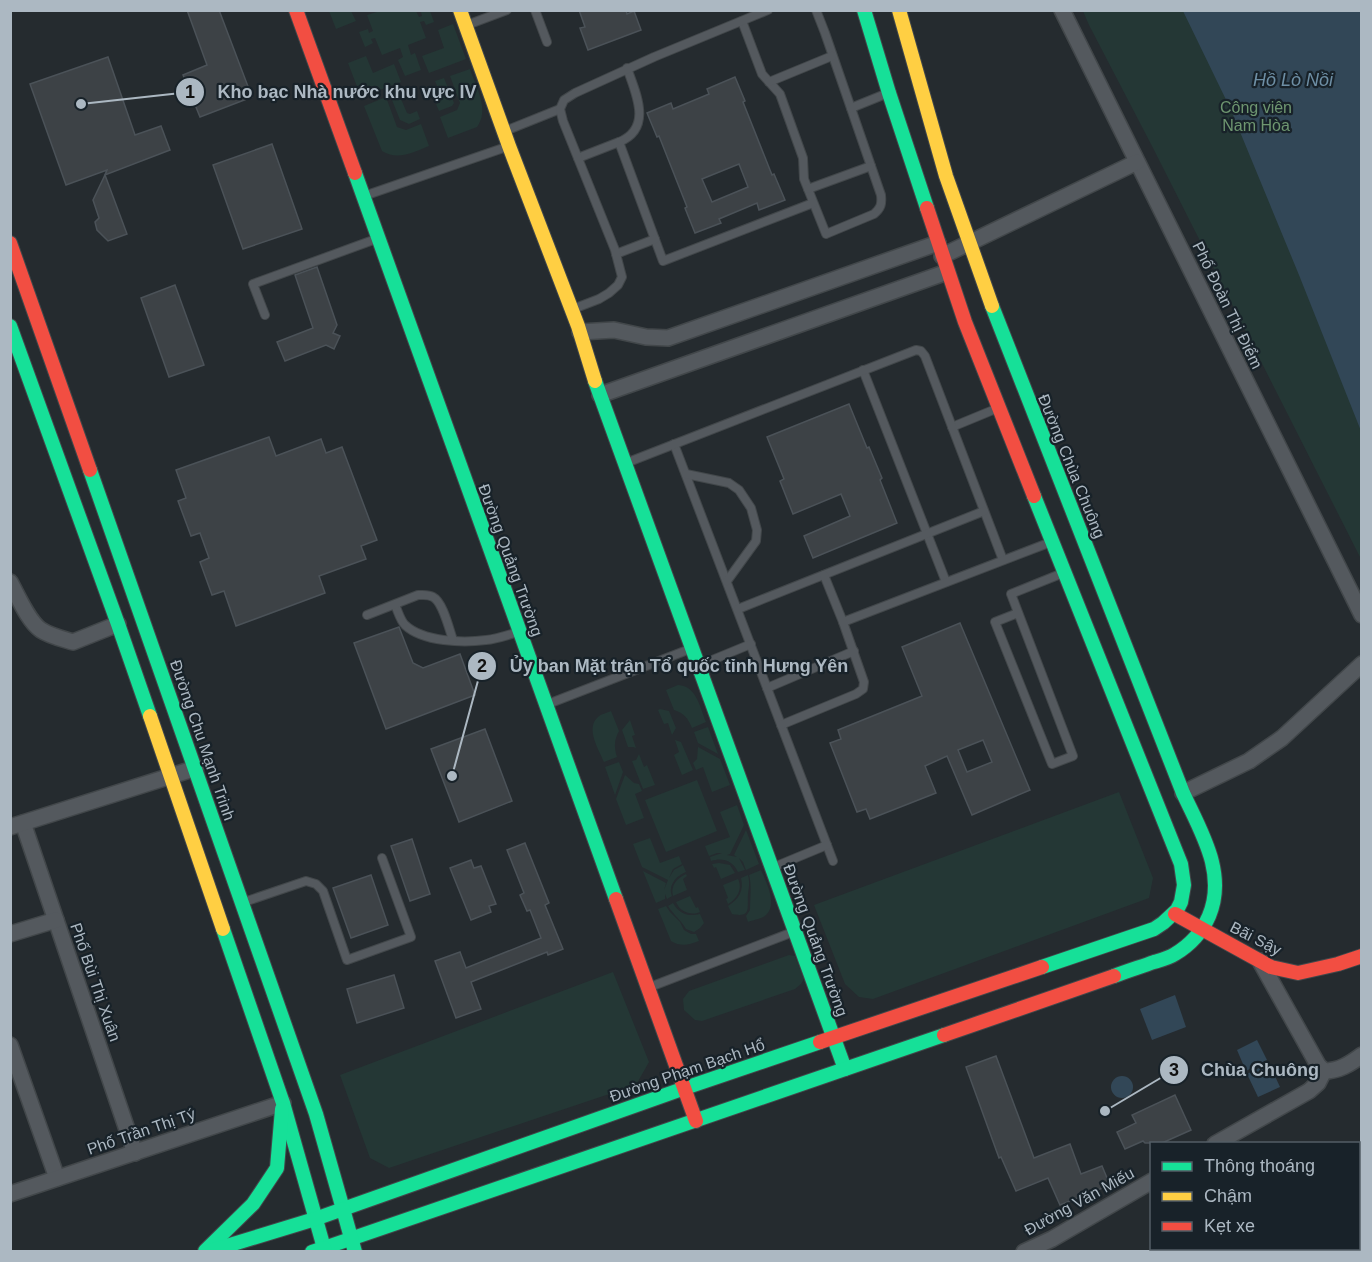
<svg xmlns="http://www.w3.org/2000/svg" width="1372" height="1262" font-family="Arial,sans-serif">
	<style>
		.green { fill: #243735 }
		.water { fill: #324757 }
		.building { fill: #3d4246; stroke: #4b5258; stroke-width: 1.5; fill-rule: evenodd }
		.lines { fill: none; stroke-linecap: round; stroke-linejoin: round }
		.lane-casing { stroke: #42474a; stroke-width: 10 }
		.street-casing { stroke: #42474a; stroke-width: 18 }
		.fast-casing { stroke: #42474a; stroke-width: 16 }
		.slow-casing { stroke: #42474a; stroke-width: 16 }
		.jam-casing { stroke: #42474a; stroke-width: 16 }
		.lane { stroke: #54595e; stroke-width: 8 }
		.street { stroke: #54595e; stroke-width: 15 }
		.fast { stroke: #16e098; stroke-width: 14 }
		.slow { stroke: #ffcf43; stroke-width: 14 }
		.jam { stroke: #f24e42; stroke-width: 14 }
		.labels { text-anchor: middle; stroke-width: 4.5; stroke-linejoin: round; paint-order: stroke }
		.park-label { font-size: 16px; fill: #6e9670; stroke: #182229 }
		.street-label { font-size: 16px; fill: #acb8c2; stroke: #182229 }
		.water-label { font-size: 18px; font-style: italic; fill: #6e8fa5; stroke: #182229 }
		.leader { fill: none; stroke: #acb8c2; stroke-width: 2 }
		.callout-dot { fill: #acb8c2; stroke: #182229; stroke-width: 2 }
		.mark-label { font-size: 18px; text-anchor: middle; font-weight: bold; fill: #111 }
		.callout-label { font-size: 18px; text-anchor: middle; font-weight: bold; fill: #acb8c2; stroke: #182229; stroke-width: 4.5; stroke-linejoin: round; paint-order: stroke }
	</style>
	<rect width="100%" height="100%" fill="#252b2f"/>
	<g class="green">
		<polygon points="329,11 351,11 356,21 336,29"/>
		<polygon points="380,11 416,11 419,17 422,16 421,12 430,11 434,22 426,25 424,21 420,22 426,38 408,45 411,55 415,53 421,70 405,76 398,60 403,57 400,48 382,55 375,38 371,39 373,43 365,47 359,32 368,29 369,33 373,31 367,15"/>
		<polygon points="1083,11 1361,11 1361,559 1153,148 1089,25"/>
		<polygon points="453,24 466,59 429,73 422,56 444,48 438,30"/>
		<polygon points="366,56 373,73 394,64 401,82 361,97 348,63"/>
		<path d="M470,69C476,87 490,110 477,127L448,138L440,117L457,110L460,103L450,76Z"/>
		<polygon points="444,78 454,103 452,106 439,111 436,104 440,102 441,95 435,81"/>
		<polygon points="398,92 407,113 410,114 417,111 420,119 409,124 400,120 390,95"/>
		<path d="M386,97L397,127L406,130L421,124L429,146C414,152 398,161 382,151L364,106Z"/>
		<path d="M678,685C697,686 700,708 706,722L692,728C688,718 684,713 674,710L666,690Z"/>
		<polygon points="660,709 669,711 676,728 672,735 668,723 664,724 658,710"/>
		<path d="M611,711L619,731C614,740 614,747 617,757L604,762C599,750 585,728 598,717C601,714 607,713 611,711Z"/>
		<polygon points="630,720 635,735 632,736 636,748 633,747 628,747 622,730"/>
		<polygon points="708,727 718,754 698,743 694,732"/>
		<polygon points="675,740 681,742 693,770 682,775 674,755 679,752"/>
		<polygon points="698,747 720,759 730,785 712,792 703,767 696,770 693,763 697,759"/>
		<polygon points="639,754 644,767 647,765 655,785 643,789 632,761 636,760"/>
		<polygon points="619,762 623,772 615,795 605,767"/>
		<polygon points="625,775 634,783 639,784 642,791 635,794 644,818 626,825 616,799"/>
		<polygon points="697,780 717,831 666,852 645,800"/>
		<polygon points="1119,792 1153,878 1149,898 873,999 859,997 845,984 814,905"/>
		<path d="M737,805L744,825L730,854L727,855L737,857L734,855L746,830L759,864L746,870L743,862L739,858L745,870L738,872C733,861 723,857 711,861L710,857L722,853H717L709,856L705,846L730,837L720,812Z"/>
		<path d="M650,838L660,863L679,856L682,864L673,869L669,878L674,870L683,865L686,872C676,876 668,885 672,896L667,899L665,894V899L656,903L643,871L666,883L664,890L668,880L642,867L633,844Z"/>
		<polygon points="719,863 730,865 735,873 721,879 716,867 714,868 712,864"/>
		<path d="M761,870C766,882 778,904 766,915C762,919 753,920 748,922L746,916L750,910C750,898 752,886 749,875Z"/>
		<path d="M686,874L687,876L683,879L687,890L673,896C670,886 677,878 686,874Z"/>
		<path d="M748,875C750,884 749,886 748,894C747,908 752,918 732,914L728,906C739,899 744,891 741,878Z"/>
		<path d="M738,879C743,889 737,899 728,904L726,899L728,898L723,885Z"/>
		<path d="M690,896L696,908L698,907L700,912C691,916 680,912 676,902Z"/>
		<path d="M673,903C679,914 689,917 700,914L704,923L700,928L694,932L686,929C681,920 673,914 668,906Z"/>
		<path d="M666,906L670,912L680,922L684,930L691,934H696L699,941C688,945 681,947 671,941L658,909Z"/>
		<polygon points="789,955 795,956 804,979 801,984 795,989 702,1021 695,1020 684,1010 683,999 689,991"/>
		<polygon points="613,972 649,1062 636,1085 389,1168 370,1158 340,1075"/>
	</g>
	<g class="water">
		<polygon points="1183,11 1361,11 1361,431 1299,275 1231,110"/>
		<polygon points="1175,995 1186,1027 1152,1040 1140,1009"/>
		<polygon points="1257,1040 1267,1060 1246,1071 1237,1050"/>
		<polygon points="1269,1063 1280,1087 1258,1097 1247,1074"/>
		<circle cx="1122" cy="1087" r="11"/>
	</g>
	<g class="building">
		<polygon points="187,10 219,10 252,97 200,117 183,75 207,65"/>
		<polygon points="579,10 626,10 627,14 634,11 641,30 588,50 580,28 585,27"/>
		<polygon points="108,57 135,135 161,126 170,150 105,175 107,170 66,185 30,84"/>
		<path d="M735,77L745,101L743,102L772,175L774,174L785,200L759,210L757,203L719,219L721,223L695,233L685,208L687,207L659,136L657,137L647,113L671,103L673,109L709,94L707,89ZM739,164L748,187L712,202L702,179Z"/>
		<polygon points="272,144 302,229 243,249 213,165"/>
		<polygon points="105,175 127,234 108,241 97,230 95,222 99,218 93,200"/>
		<polygon points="317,267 337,325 333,333 340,336 334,349 326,345 285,361 277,342 313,328 295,275"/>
		<polygon points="175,285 204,365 169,377 141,298"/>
		<polygon points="849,404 867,448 869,447 882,478 880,480 897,523 813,558 804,536 850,516 841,494 793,514 780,481 784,479 767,437"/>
		<polygon points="269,437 276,456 321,439 326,453 342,447 377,540 361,546 366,559 319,576 325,593 236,626 224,591 212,595 200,562 209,558 200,533 191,536 178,501 186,498 176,470"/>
		<path d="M960,623L1030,790L972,815L947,756L925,766L936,793L870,819L866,809L857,812L830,743L841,739L838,730L922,696L902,647ZM983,740L992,762L967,772L958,750Z"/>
		<polygon points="399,627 413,663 423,668 460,654 475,695 386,729 354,643"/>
		<polygon points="485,729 512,801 459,822 431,749"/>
		<polygon points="412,839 430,894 410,901 391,846"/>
		<polygon points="525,843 549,903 545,905 563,949 548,955 547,952 471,982 481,1009 456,1018 435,961 460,952 466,968 541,938 530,910 527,911 520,895 524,893 507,850"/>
		<polygon points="471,860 474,868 481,866 496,904 489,906 491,912 471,920 450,868"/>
		<polygon points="371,875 388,925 351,938 333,888"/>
		<polygon points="394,975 404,1008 357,1023 347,989"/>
		<polygon points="996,1056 1034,1158 1070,1144 1081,1174 1102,1166 1110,1185 1060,1205 1048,1178 1016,1191 1001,1157 999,1158 966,1067"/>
		<polygon points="1175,1095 1191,1130 1162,1143 1145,1143 1143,1141 1125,1149 1117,1132 1136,1123 1132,1115"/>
	</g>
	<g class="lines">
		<g class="lane-casing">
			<g id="lane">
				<polyline points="535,10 547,42"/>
				<path d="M742,21L762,74L780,94L803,158L804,179L826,234L874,214C881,208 882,204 881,195L825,33L816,10"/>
				<polyline points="467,25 507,10"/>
				<path d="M627,68C636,94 653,128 619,142L663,261L813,203"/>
				<polyline points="769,82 832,56"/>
				<polyline points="851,108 888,93"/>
				<polyline points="505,131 560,109"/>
				<polyline points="578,158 619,142"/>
				<polyline points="808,189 871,166"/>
				<polyline points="364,196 509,146"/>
				<polyline points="616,254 655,239"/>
				<polyline points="573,309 599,299 609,293 618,285 622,277 615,250 563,121 560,109 564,100 575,93 654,57 768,10"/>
				<polyline points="265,315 253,284 376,239"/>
				<polyline points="863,370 946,582"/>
				<polyline points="952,427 998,408"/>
				<polyline points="674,444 833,861"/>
				<polyline points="626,463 916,350 921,351 925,356 1003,560"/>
				<polyline points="686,474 729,483 739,490 751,508 757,530 756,541 727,581"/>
				<path d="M395,605C398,611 400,620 405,625C423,642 463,643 486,640C497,639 508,635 518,632"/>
				<polyline points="738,609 984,511"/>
				<polyline points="1018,613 995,622 1052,764 1073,756 1011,594 1063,573"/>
				<path d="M367,615L418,595C423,595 428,594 433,597C443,602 449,629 453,640"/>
				<polyline points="843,622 1051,542"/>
				<polyline points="700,665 751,644"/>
				<polyline points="767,688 854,651"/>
				<polyline points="548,704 690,649"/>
				<polyline points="781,725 856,694 863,689 864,682 843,622 824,575"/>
				<polyline points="774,867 827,845"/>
				<polyline points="244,902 306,881 316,884 323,891 347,960 411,937 382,858"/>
				<polyline points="650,987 793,932"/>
			</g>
		</g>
		<g class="street-casing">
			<g id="street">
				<polyline points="1062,10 1362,615"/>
				<polyline points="942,256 1137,162"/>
				<polyline points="580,332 614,330 646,337 668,338 938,243"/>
				<polyline points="600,395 947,272"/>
				<path d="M10,582C18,596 28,621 41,630C50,636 63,639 73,642L118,624"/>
				<polyline points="1183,793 1249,761 1282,738 1362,664"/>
				<polyline points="23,823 135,1153"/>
				<polyline points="10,827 196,768"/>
				<polyline points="10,934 56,920"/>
				<path d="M1260,961L1318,1065L1324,1071C1339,1071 1350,1064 1362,1055"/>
				<polyline points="10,1045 57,1178"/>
				<polyline points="1215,1144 1309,1091 1318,1083 1324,1071"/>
				<polyline points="10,1194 283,1103"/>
				<polyline points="1024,1252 1052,1239 1152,1181"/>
			</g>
		</g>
		<g class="fast-casing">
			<g id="fast">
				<polyline points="864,10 889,93 927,208"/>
				<polyline points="355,173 616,899"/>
				<path d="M992,306L1183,793C1201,832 1227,873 1209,916C1202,932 1190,945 1175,954C1169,958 1161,960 1154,962C1140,967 1127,971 1114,976"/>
				<polyline points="10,326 118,624 150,716"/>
				<polyline points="595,381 845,1069"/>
				<polyline points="90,470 316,1114 343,1209"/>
				<polyline points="1034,496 1181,864 1184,885 1181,902 1177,910 1163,923 1154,929 1042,967"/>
				<polyline points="223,929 283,1103 324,1248"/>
				<polyline points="343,1209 685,1088 820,1042"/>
				<polyline points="324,1248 944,1035"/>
				<polyline points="205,1251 253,1204 277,1168 282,1109"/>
				<polyline points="207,1252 315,1219 343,1209 355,1252"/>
				<polyline points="312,1252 324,1248 325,1252"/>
			</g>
		</g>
		<g class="slow-casing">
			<g id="slow">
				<polyline points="460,10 509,146 578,326 595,381"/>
				<polyline points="899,10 946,176 992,306"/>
				<polyline points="150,716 223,929"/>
			</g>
		</g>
		<g class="jam-casing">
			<g id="jam">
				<polyline points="296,10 355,173"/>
				<polyline points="927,208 965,322 1034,496"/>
				<polyline points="10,243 90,470"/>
				<polyline points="616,899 696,1121"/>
				<polyline points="1175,914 1271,967 1298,973 1338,964 1362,956"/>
				<polyline points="944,1035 1114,976"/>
				<polyline points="820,1042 1042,967"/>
			</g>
		</g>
		<use href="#lane" class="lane"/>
		<use href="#street" class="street"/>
		<use href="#fast" class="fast"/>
		<use href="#slow" class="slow"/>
		<use href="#jam" class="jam"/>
	</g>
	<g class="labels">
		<g class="park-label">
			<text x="1256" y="113">Công viên<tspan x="1256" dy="18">Nam Hòa</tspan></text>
		</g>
		<g class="street-label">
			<text transform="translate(1228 305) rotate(64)" y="6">Phố Đoàn Thị Điểm</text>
			<text transform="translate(1072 466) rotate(68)" y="6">Đường Chùa Chuông</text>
			<text transform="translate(511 560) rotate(70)" y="6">Đường Quảng Trường</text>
			<text transform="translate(203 740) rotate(71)" y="6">Đường Chu Mạnh Trinh</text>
			<text transform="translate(1256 938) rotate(27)" y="6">Bãi Sậy</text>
			<text transform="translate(816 940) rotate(70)" y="6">Đường Quảng Trường</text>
			<text transform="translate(96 982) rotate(71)" y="6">Phố Bùi Thị Xuân</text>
			<text transform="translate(687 1070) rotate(-19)" y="6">Đường Phạm Bạch Hổ</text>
			<text transform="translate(141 1131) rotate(-19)" y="6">Phố Trần Thị Tý</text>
			<text transform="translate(1079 1201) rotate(-29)" y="6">Đường Văn Miếu</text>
		</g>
		<g class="water-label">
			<text x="1293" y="86">Hồ Lò Nồi</text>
		</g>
	</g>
	<path class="leader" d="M81 104L190 92M452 776L482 666M1105 1111L1174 1070"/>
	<g class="callout-dot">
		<circle cx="81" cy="104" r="6"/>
		<circle cx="452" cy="776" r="6"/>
		<circle cx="1105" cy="1111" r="6"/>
		<circle cx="190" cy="92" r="15"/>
		<circle cx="482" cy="666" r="15"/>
		<circle cx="1174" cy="1070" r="15"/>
	</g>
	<g class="mark-label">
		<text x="190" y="98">1</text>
		<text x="482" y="672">2</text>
		<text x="1174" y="1076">3</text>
	</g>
	<g class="callout-label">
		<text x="347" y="98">Kho bạc Nhà nước khu vực IV</text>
		<text x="679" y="672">Ủy ban Mặt trận Tổ quốc tỉnh Hưng Yên</text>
		<text x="1260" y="1076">Chùa Chuông</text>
	</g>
	<rect width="1372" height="1262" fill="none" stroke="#acb8c2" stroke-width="24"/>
	<rect x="1150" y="1142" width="210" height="108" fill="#182229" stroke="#535e66" stroke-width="1.5"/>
	<rect x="1162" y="1162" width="30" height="9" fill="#16e098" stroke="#535e66" stroke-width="1.5"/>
	<text x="1204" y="1172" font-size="18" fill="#acb8c2">Thông thoáng</text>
	<rect x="1162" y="1192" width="30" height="9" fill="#ffcf43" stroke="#535e66" stroke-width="1.5"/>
	<text x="1204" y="1202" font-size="18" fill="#acb8c2">Chậm</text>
	<rect x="1162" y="1222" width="30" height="9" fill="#f24e42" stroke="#535e66" stroke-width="1.5"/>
	<text x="1204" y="1232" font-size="18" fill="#acb8c2">Kẹt xe</text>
</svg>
